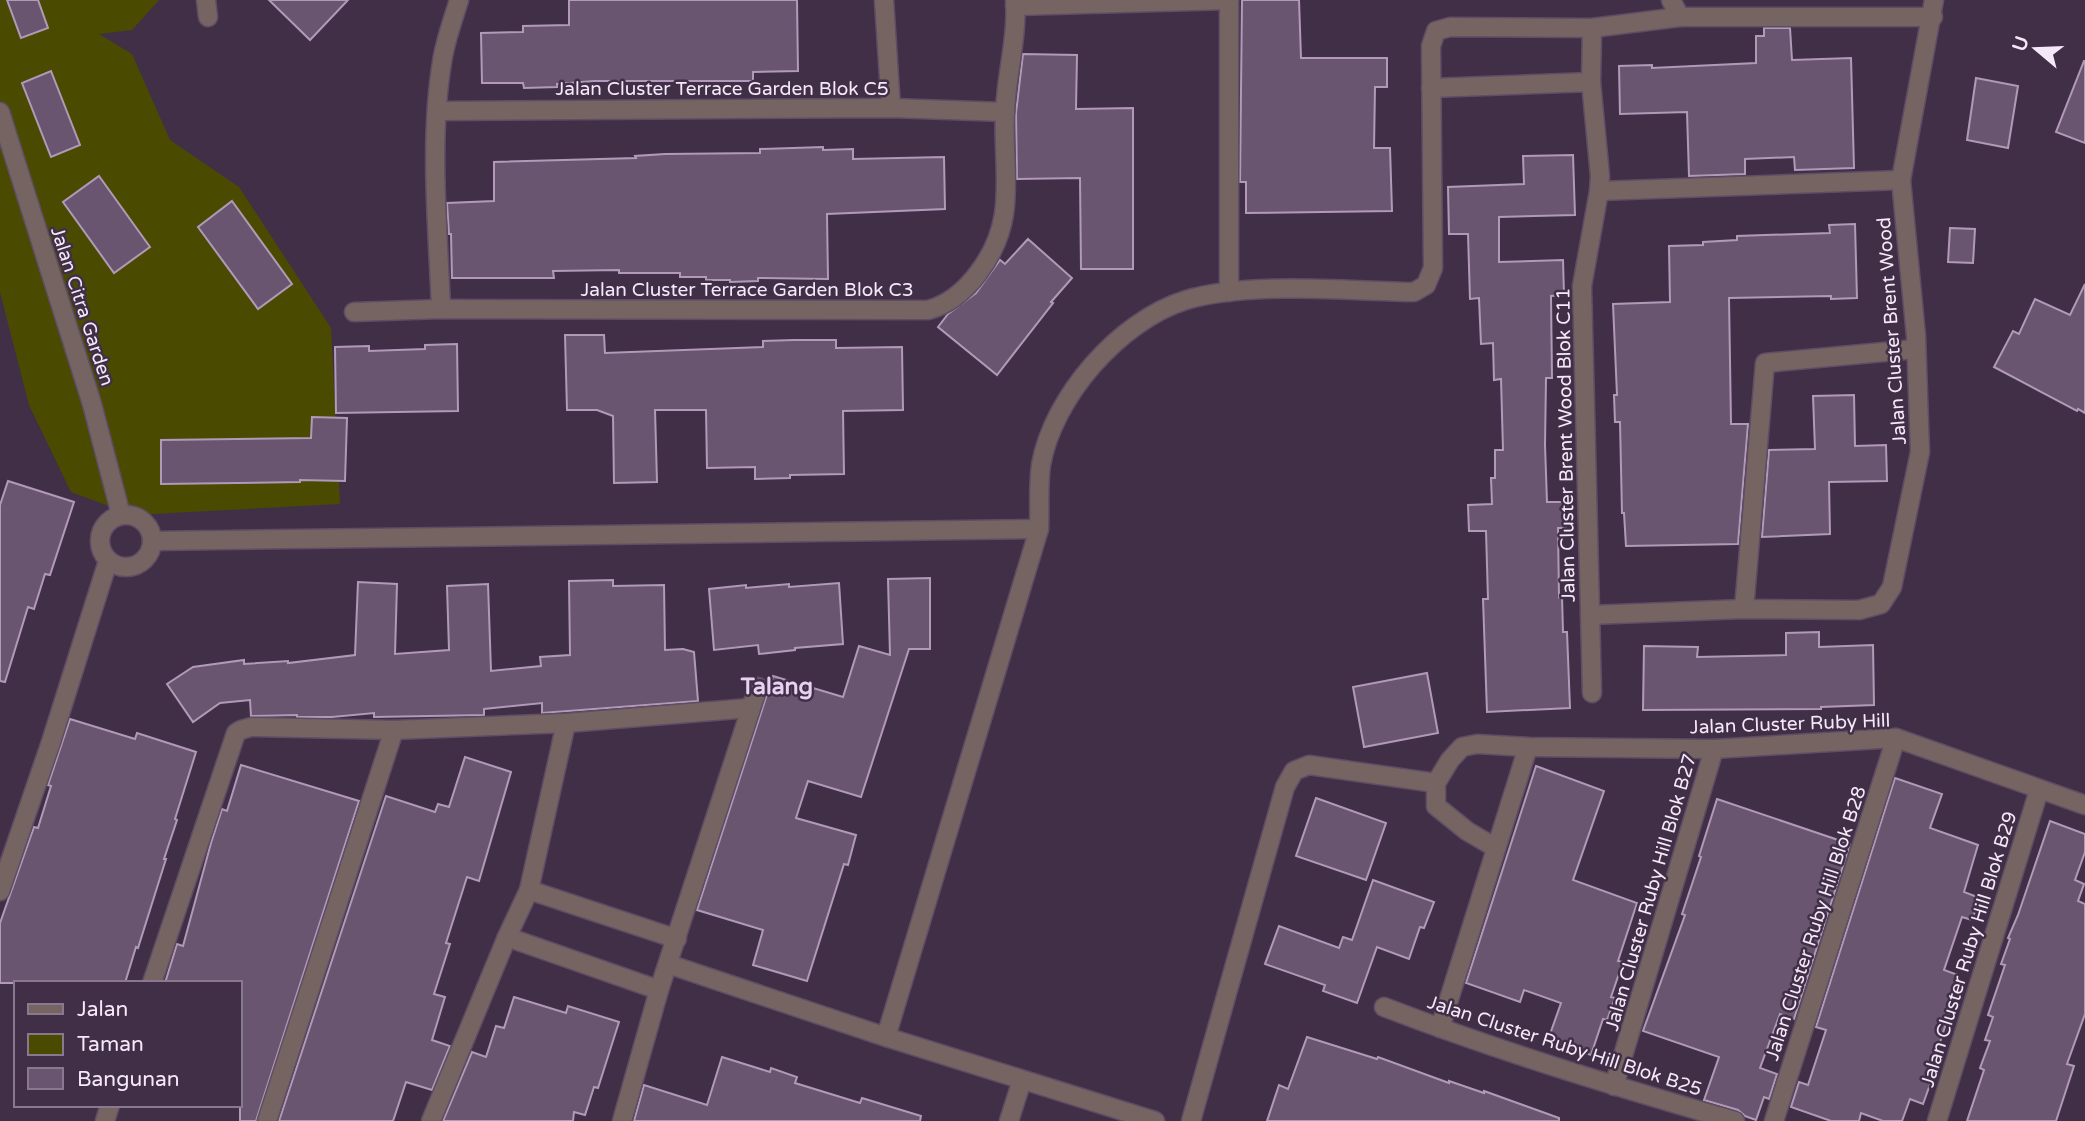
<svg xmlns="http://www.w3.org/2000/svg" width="2085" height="1121" font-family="'Varela Round',sans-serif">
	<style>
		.green { fill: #4a4b00 }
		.building { fill: #695570; stroke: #b09ab8; stroke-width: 2 }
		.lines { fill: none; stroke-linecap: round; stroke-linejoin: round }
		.minor-casing { stroke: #5e4d64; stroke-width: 21 }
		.minor { stroke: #756462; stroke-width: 18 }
		.labels { text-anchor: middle; stroke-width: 5; stroke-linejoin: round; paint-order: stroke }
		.street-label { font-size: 19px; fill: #f5e9f9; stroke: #412f48 }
		.quarter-label { font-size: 23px; font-weight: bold; fill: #e8d1f1; stroke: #412f48 }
	</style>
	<rect width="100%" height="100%" fill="#412f48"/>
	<polygon class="green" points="0,0 159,0 132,30 99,34 132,54 170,140 239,187 331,328 340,504 133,515 71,492 29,405 0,292"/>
	<g class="building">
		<polygon points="7,0 38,0 48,28 21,38"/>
		<polygon points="269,0 348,0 310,40"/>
		<polygon points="569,0 797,0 798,71 753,72 753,81 594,81 557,84 557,87 524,88 523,83 482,83 481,33 523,32 523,26 569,25"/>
		<polygon points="1242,0 1299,0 1301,58 1387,58 1387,87 1375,87 1374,148 1390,148 1392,211 1246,213 1246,182 1240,182"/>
		<polygon points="1764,28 1790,28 1792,60 1851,58 1854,168 1795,170 1794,157 1745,159 1745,174 1689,176 1687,112 1620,114 1619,66 1652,65 1652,68 1756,63 1756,36 1764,36"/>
		<polygon points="1023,54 1077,55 1076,109 1133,108 1133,269 1081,269 1080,178 1017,179 1016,113"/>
		<polygon points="2084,61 2085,61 2085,143 2056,132"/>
		<polygon points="51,71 80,145 51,157 22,83"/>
		<polygon points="1976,78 2018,86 2008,148 1967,140"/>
		<polygon points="823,147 823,150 853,149 853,159 944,157 945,209 827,214 828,279 758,278 758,281 730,282 730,280 706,280 706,277 680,277 680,273 619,273 619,270 553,271 554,278 452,278 451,234 449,234 447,203 494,201 494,162 636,158 635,156 665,154 760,153 760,149"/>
		<polygon points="1573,155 1575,215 1499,217 1499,262 1563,260 1564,295 1551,296 1552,378 1546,378 1545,445 1547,502 1565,502 1566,528 1558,528 1559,597 1562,596 1563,632 1567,632 1570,708 1487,712 1483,599 1488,599 1486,531 1469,531 1468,505 1492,504 1491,478 1495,478 1495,450 1503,450 1501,379 1494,380 1493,343 1481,344 1479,298 1470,299 1468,234 1449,234 1448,187 1524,184 1523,156"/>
		<polygon points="99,176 150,247 114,273 63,202"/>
		<polygon points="232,201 292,284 258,309 198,227"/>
		<polygon points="1855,224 1857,298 1831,299 1831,296 1729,298 1731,424 1748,424 1738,544 1626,546 1624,513 1622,513 1620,422 1615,422 1614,395 1617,395 1613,304 1670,302 1669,246 1703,245 1703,242 1737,240 1737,236 1830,233 1829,225"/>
		<polygon points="1950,228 1975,229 1973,263 1948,262"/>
		<polygon points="1028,239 1072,278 1051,302 1053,303 997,375 938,327 948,314 976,293 1000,260 1005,264"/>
		<polygon points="2085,284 2085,413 2078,409 2077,411 1994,367 2013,331 2019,334 2035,299 2070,315"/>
		<polygon points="565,335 604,335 605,353 763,347 763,341 794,340 836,340 836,348 902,347 903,410 843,411 844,474 790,475 790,478 755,479 755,467 707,468 706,410 655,410 657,482 614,483 613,416 597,410 567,410"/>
		<polygon points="457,344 458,411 336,413 335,347 369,346 369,351 425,349 425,345"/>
		<polygon points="1854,395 1855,446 1886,445 1887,481 1829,482 1830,534 1762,537 1769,450 1815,449 1813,396"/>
		<polygon points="312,417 347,418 345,481 300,480 300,482 161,484 161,440 311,438"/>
		<polygon points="8,481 74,502 50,575 45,574 34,609 28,607 5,682 0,681 0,505"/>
		<polygon points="930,578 930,649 909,649 861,797 808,781 796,818 856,835 848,865 844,864 807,981 753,965 763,930 697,910 773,676 843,697 859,646 890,655 888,579"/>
		<polygon points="613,580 613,586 664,585 665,650 683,649 694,652 698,701 542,713 542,703 484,709 484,715 374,717 374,713 332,717 297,717 297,715 251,716 250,700 220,703 193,722 167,684 193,667 244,660 244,664 288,661 288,663 355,655 358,582 397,584 395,654 449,650 447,586 488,584 491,671 541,666 540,657 570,655 569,581"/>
		<polygon points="839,583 843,644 795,648 795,650 759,654 758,645 714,650 709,589 746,585 746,588 789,584 789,587"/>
		<polygon points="1819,632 1819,647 1873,645 1874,705 1821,707 1821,709 1643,710 1644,646 1698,647 1697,657 1786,655 1786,633"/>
		<polygon points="1427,673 1438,733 1364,747 1353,687"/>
		<polygon points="70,719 135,739 137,733 196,752 175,819 177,820 164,859 166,859 138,948 136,947 125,983 0,983 0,923 34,827 38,828 51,786 48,785"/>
		<polygon points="465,757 511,772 479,881 467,877 446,943 450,944 434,994 445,997 432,1040 450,1046 432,1090 406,1082 393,1121 279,1121 386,796 435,812 438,804 449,807"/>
		<polygon points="241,765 359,801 256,1121 240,1121 240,983 165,983 177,944 183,946 211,843 222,809 227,811"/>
		<polygon points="1536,766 1604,791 1573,880 1637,903 1618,961 1623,962 1611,997 1615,998 1607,1020 1603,1019 1591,1055 1548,1040 1561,1003 1524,990 1520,1002 1466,983"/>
		<polygon points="1895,778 1942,794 1930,828 1978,845 1964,892 1980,898 1972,920 1962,917 1944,970 1958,975 1950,997 1954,998 1937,1052 1941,1054 1923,1104 1910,1099 1902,1121 1883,1121 1861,1113 1859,1121 1831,1121 1791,1107 1799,1082 1808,1085 1826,1030 1816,1027"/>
		<polygon points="1316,798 1386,823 1366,880 1296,856"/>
		<polygon points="1717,799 1850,844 1794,1019 1780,1014 1760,1068 1777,1074 1769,1099 1764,1097 1756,1120 1745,1116 1738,1110 1704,1100 1719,1057 1643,1031 1685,915 1682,914 1701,857 1699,856"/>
		<polygon points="2050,821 2085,834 2085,852 2075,880 2084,884 2078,901 2085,904 2085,1014 2067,1064 2074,1066 2056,1121 1967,1121 1984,1070 1980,1068 1990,1041 1985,1040 1993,1017 1988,1015 2005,965 2001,964 2010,939 2008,938 2018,915"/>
		<polygon points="1373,880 1434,902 1424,928 1420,927 1409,959 1377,947 1357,1003 1323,991 1325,985 1265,964 1279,926 1339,948 1343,937 1352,940"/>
		<polygon points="514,997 566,1013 568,1006 619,1022 598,1088 594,1087 585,1115 574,1112 573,1121 443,1121 472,1052 486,1057 496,1026 504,1028"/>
		<polygon points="1307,1037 1377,1059 1378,1057 1449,1083 1449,1081 1484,1093 1484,1091 1559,1118 1559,1121 1267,1121 1279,1085 1288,1089"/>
		<polygon points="722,1057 770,1072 771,1068 797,1077 795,1083 860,1103 862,1098 921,1116 920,1121 634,1121 644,1085 707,1105"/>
	</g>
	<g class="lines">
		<g class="minor-casing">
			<g id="minor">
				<polyline points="206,0 208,17"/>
				<polyline points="884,0 891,108"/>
				<polyline points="1229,0 1229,292"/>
				<polyline points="1671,0 1680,17"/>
				<polyline points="1015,6 1229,0"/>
				<polyline points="1591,82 1592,28"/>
				<polyline points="1431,88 1591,82 1600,176 1599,191 1582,286 1592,693"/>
				<polyline points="438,111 891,108 1005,112"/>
				<polyline points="0,112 92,404 121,515"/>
				<polyline points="1599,191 1901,180"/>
				<path d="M441,309C438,230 429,141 442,62C445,41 453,20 459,0"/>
				<path d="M354,312L441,309L928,310C967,300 998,253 1004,214C1009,181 1003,146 1005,112C1006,76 1018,36 1015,0"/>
				<circle cx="126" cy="541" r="26"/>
				<polyline points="152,541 1039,529"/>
				<polyline points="1744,609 1765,363 1916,349"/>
				<polyline points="1590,615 1744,609 1859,610 1881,604 1892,587 1920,452 1916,336 1901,180 1934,0"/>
				<polyline points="1496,848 1467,831 1436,806 1436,783 1450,760 1462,747 1477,744 1528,747 1714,749 1896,738 2085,805"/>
				<polyline points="529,890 677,939"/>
				<polyline points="0,891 51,742 108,561"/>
				<polyline points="507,937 659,990"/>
				<path d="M668,964L886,1037L1039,529C1040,508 1038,486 1041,465C1053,397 1119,321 1186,300C1250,281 1346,291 1414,292L1426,285L1433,268L1431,46L1436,31L1450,27L1592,28L1680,17H1933"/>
				<polyline points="152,983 236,733 241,730 251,727 394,730 566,723 750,708"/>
				<path d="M1384,1007C1498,1051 1617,1087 1735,1121"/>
				<polyline points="1440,1028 1528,747"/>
				<polyline points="886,1037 1155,1121"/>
				<polyline points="1614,1086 1714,749"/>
				<polyline points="105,1121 110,1105"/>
				<polyline points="267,1121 394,730"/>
				<polyline points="431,1121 507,937 529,890 566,723"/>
				<polyline points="622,1121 659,990 758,687"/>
				<polyline points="1009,1121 1022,1080"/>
				<polyline points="1191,1121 1285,787 1294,771 1309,765 1436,783"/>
				<polyline points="1774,1121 1896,738"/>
				<polyline points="1937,1121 2039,790"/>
			</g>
		</g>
		<use href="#minor" class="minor"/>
	</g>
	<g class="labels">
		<g class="street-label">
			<text x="722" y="95">Jalan Cluster Terrace Garden Blok C5</text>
			<text x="747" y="296">Jalan Cluster Terrace Garden Blok C3</text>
			<text transform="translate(83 306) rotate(72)" y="7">Jalan Citra Garden</text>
			<text transform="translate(1891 331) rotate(-94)" y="7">Jalan Cluster Brent Wood</text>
			<text transform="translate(1565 445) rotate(-91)" y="7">Jalan Cluster Brent Wood Blok C11</text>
			<text transform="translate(1790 723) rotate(-2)" y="7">Jalan Cluster Ruby Hill</text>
			<text transform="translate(1650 892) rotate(-74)" y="7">Jalan Cluster Ruby Hill Blok B27</text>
			<text transform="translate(1815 923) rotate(-72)" y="7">Jalan Cluster Ruby Hill Blok B28</text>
			<text transform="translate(1968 949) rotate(-73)" y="7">Jalan Cluster Ruby Hill Blok B29</text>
			<text transform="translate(1565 1045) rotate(18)" y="7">Jalan Cluster Ruby Hill Blok B25</text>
		</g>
		<g class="quarter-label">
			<text x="777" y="694">Talang</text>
		</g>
	</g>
	<rect x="14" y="981" width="228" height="126" fill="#412f48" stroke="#89798f" stroke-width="2"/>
	<rect x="28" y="1004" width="35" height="10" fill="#756462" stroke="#89798f" stroke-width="2"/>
	<text x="77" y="1016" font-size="21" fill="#f5e9f9">Jalan</text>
	<rect x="28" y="1034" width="35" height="21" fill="#4a4b00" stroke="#89798f" stroke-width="2"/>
	<text x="77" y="1051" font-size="21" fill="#f5e9f9">Taman</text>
	<rect x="28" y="1068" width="35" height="21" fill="#695570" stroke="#89798f" stroke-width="2"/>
	<text x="77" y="1086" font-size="21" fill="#f5e9f9">Bangunan</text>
	<g transform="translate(2036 49) rotate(289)" stroke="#412f48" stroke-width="5" paint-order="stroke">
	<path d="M0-5L12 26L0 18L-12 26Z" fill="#f5e9f9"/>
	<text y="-10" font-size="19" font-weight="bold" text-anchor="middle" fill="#f5e9f9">U</text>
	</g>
</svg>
